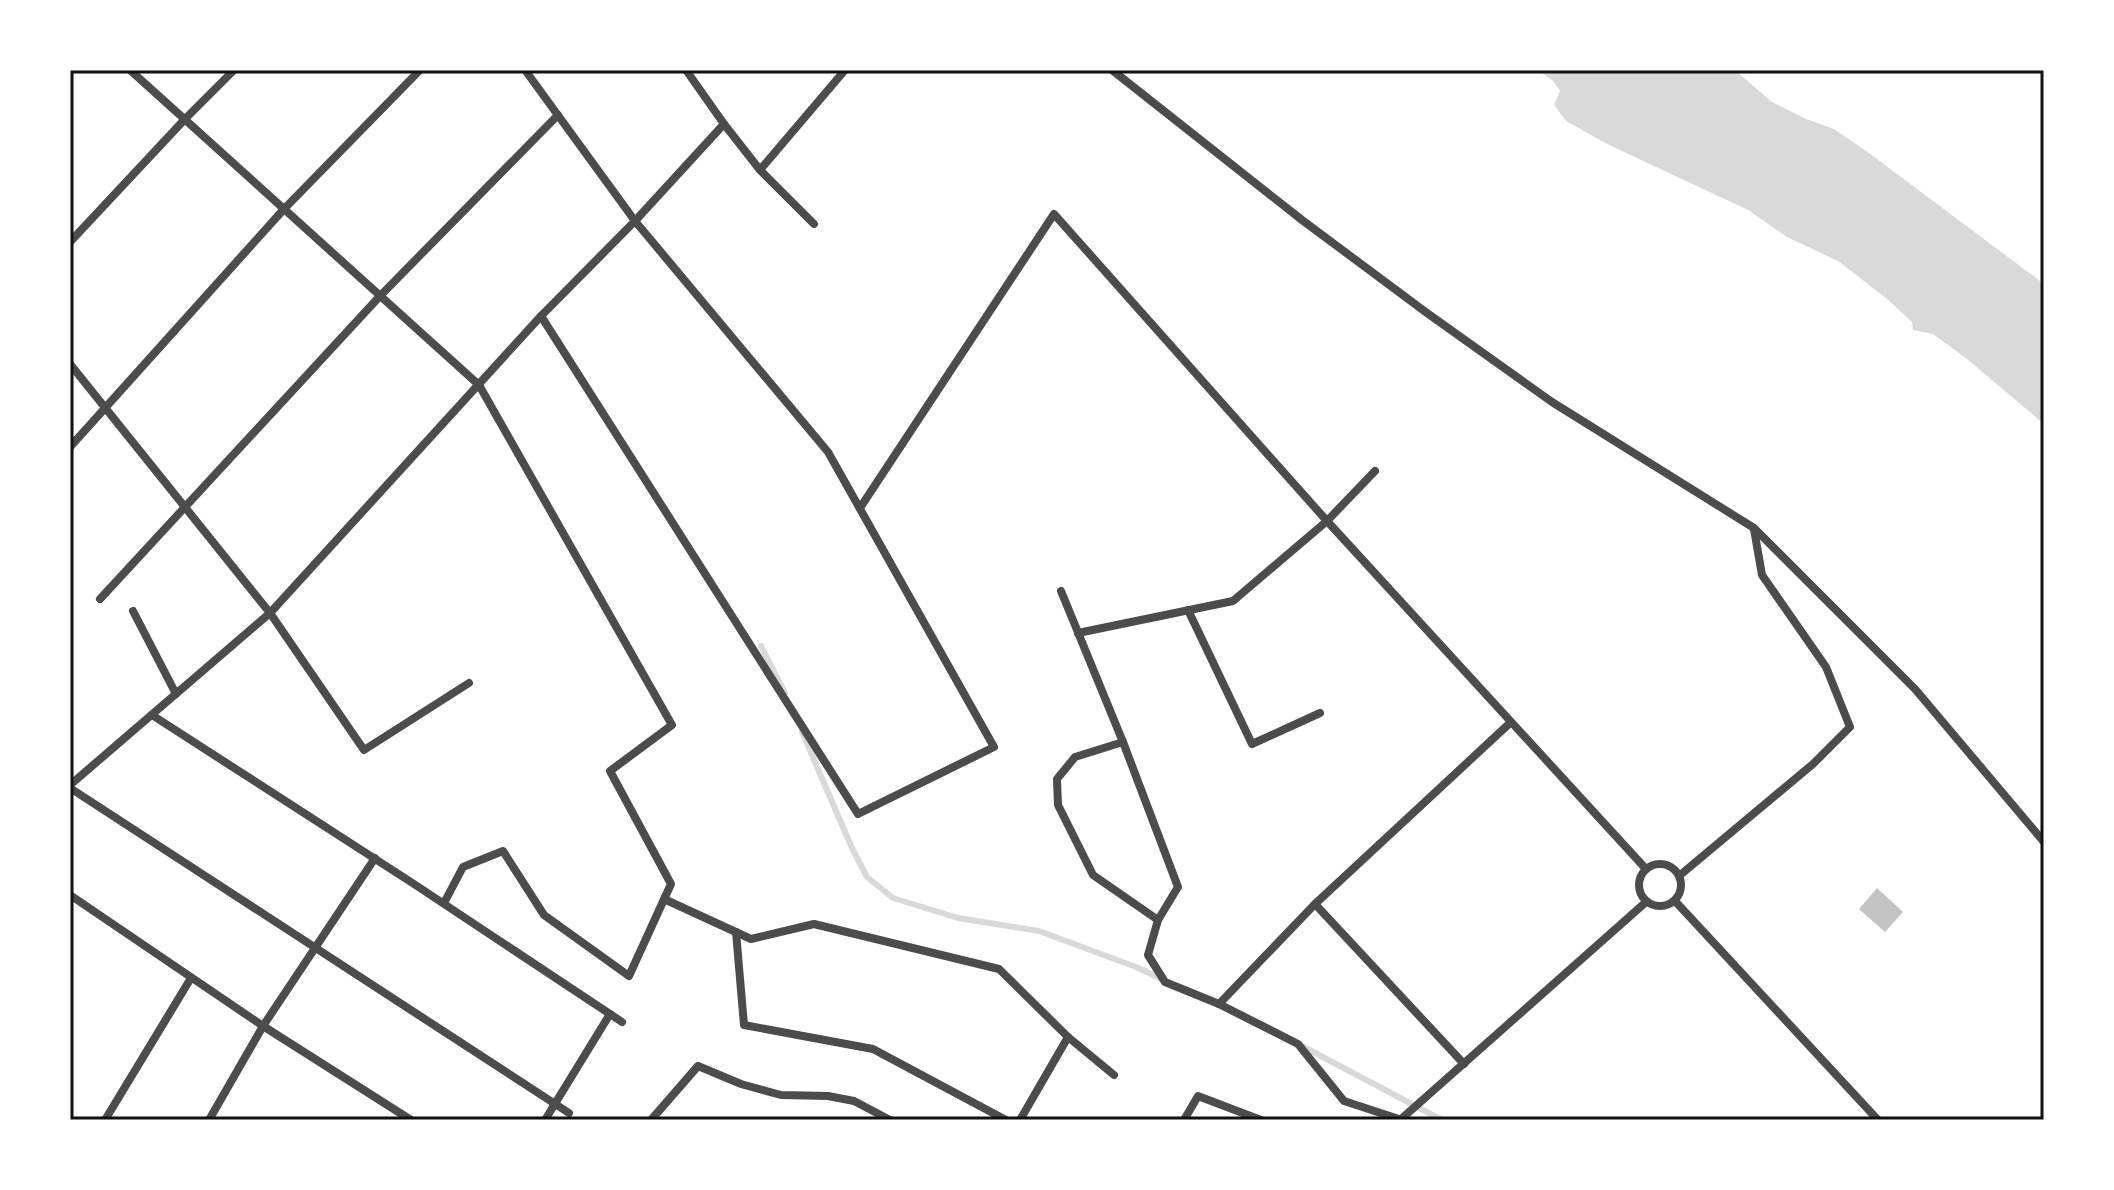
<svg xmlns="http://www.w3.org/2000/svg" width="2114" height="1190" font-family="'Work Sans',sans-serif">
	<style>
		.water { fill: #d9d9d9 }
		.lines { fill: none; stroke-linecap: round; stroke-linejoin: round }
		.stream { stroke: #d9d9d9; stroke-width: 6 }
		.building { fill: #c4c4c4 }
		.minor { stroke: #4c4c4c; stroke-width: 8 }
		.neatline { fill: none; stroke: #111; stroke-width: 3 }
	</style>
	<rect width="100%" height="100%" fill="#fff"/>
	<polygon class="water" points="1538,70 1735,70 1772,102 1806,119 1834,129 1869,153 2044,284 2044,424 1967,359 1933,334 1913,330 1912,322 1886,298 1838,261 1787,237 1748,210 1607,144 1566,121 1554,105 1560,91 1553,81"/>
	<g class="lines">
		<g class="stream">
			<polyline points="761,646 785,693"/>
			<polyline points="802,732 852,848 867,877 893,898 958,918 1039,931 1136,967 1164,980"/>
			<polyline points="1300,1045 1442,1120"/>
		</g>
	</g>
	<polygon class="building" points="1877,888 1903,912 1885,932 1859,909"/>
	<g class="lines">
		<g class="minor">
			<polyline points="130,70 479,385 672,725 610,771 671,884 629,976 544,915 503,851 463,867 444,903"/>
			<polyline points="525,70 635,221 828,452 994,747 858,814 541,316"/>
			<polyline points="686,70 724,124 760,170 814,224"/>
			<polyline points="1112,70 1302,220 1427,313 1552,402 1754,528 1915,689 2044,842"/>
			<polyline points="760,170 845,70"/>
			<polyline points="70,242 185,119 234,70"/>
			<polyline points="70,364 270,613 364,750 469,683"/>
			<polyline points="70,447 284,209 420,70"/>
			<polyline points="860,508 1054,214 1327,521 1646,869"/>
			<polyline points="1061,591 1123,742 1178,887 1158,920 1148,955 1165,982 1219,1004 1298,1044 1344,1101 1402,1120"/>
			<polyline points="100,599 380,296 558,115"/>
			<polyline points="1188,610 1252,744 1320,713"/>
			<polyline points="133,611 176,694"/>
			<polyline points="1078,633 1233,601 1327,521 1375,471"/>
			<polyline points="152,715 414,884 622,1022"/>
			<polyline points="1123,742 1075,757 1057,779 1058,805 1093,875 1158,920"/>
			<polyline points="70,785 270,613 541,316 635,221 724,124"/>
			<polyline points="70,788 569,1113"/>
			<circle cx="1660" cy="885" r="21"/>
			<polyline points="1679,876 1813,764 1850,727 1826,667 1762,575 1754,529"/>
			<polyline points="70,895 263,1026 411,1120"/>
			<polyline points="664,899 751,939 814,924 999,969 1068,1037 1020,1120"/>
			<polyline points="1675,901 1878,1120"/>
			<polyline points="1315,904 1464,1064"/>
			<polyline points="736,932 744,1025 873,1049 1006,1120"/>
			<polyline points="1219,1004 1315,904 1511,722"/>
			<polyline points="1068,1037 1114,1075"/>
			<polyline points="105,1120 191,978"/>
			<polyline points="209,1120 263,1026 375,858"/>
			<polyline points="545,1120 610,1014"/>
			<polyline points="651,1120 698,1066 741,1084 781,1095 828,1096 854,1101 890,1120"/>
			<polyline points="1184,1120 1198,1096 1261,1120"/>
			<polyline points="1400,1120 1646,902"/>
		</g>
	</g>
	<rect width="2114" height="1190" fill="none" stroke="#ffffff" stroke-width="144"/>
	<rect x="72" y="72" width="1970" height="1046" class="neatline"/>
</svg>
